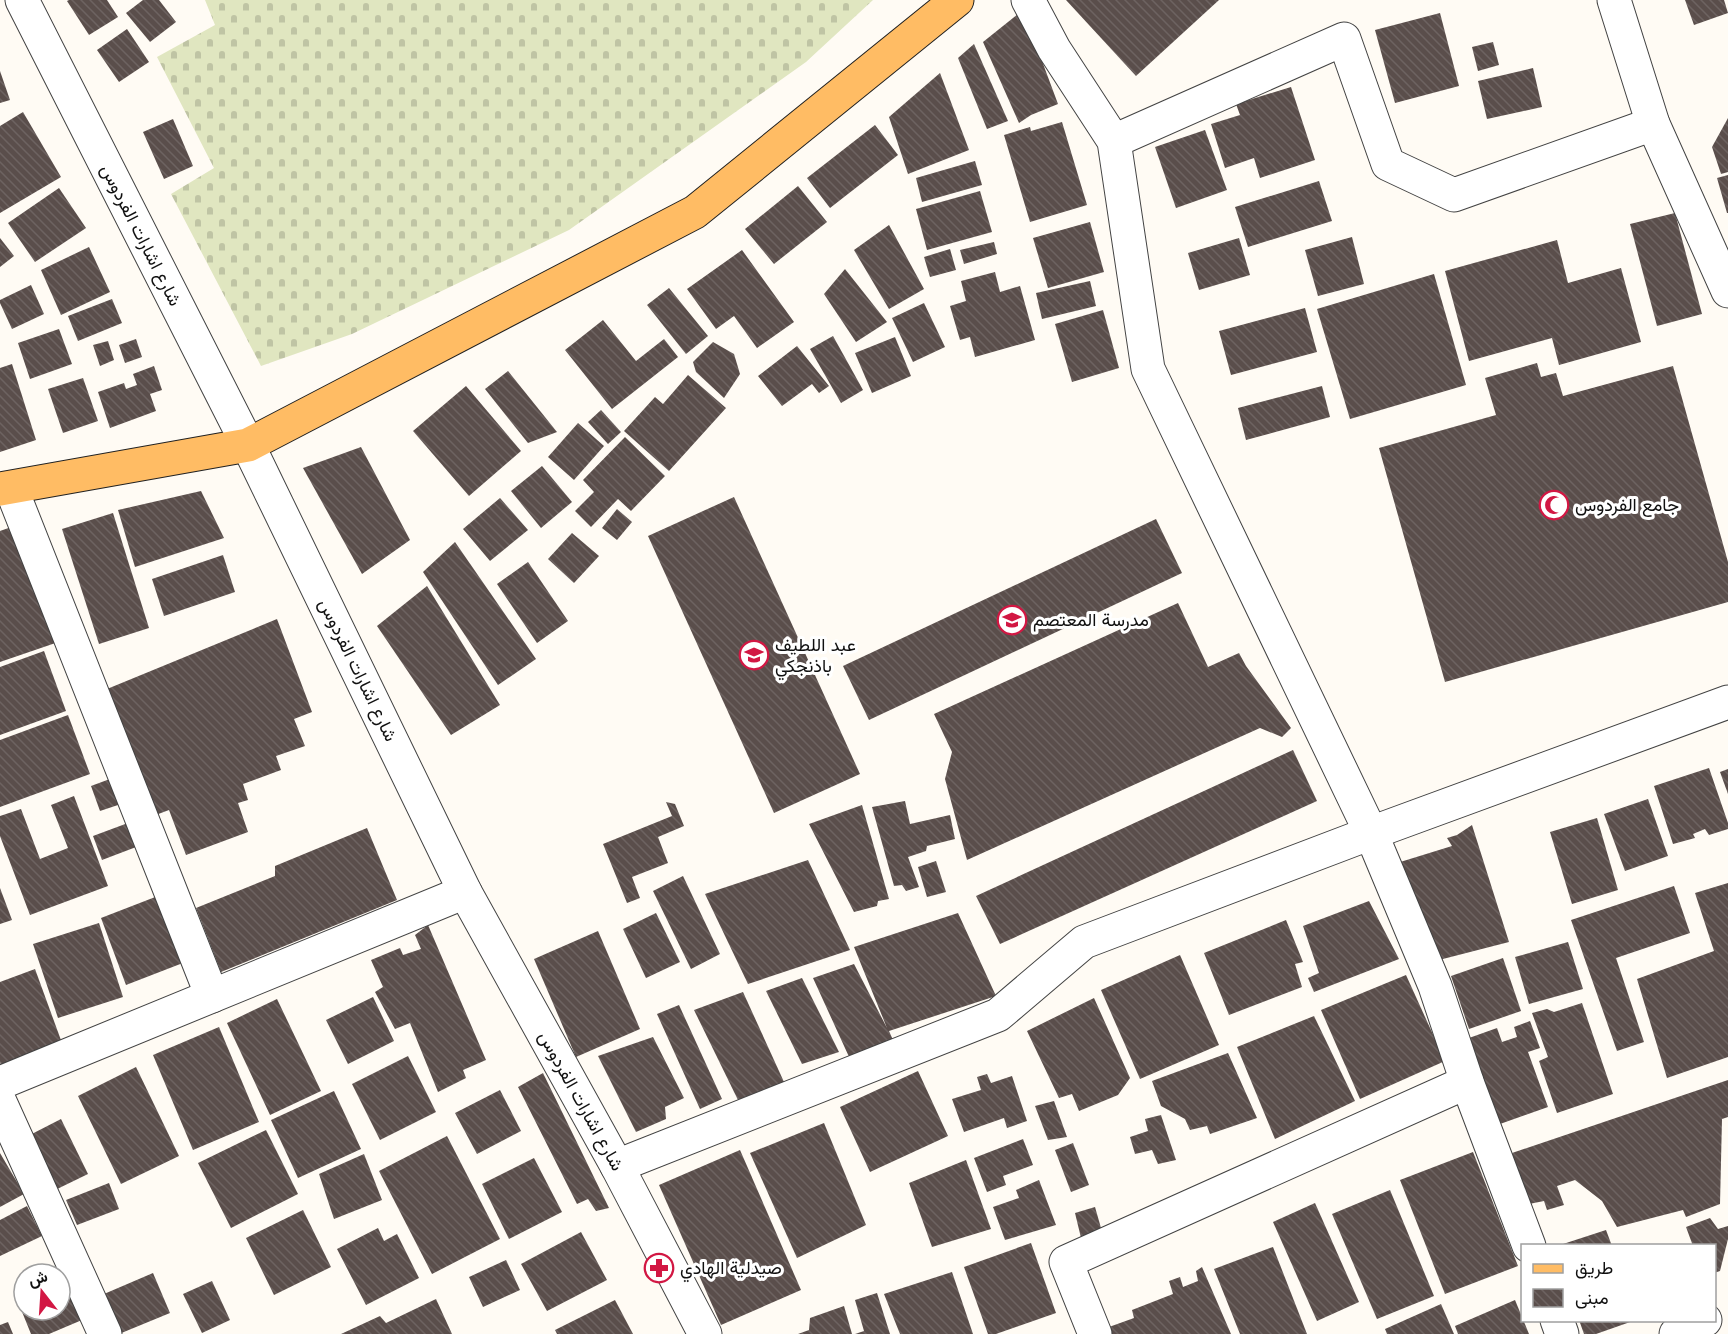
<svg xmlns="http://www.w3.org/2000/svg" width="1728" height="1334" font-family="'Libre Baskerville',Vazirmatn,serif">
	<style>
		.cemetery { fill: url(#cemetery-stones) }
		.building { fill: url(#building-back-hatch) }
		.lines { fill: none; stroke-linecap: round; stroke-linejoin: round }
		.minor-casing { stroke: #434343; stroke-width: 35 }
		.major-casing { stroke: #212121; stroke-width: 35 }
		.minor { stroke: #fff; stroke-width: 33 }
		.major { stroke: #ffbc64; stroke-width: 33 }
		.labels { text-anchor: middle; stroke-width: 6; stroke-linejoin: round; paint-order: stroke }
		.street-label { font-size: 18px; fill: #101010; stroke: #fff }
		.poi-label { font-size: 18px; fill: #101010; stroke: #fff; text-anchor: start }
	</style>
	<defs>
		<pattern id="cemetery-stones" width="16" height="16" patternUnits="userSpaceOnUse" patternTransform="scale(1.5)"><rect width="16" height="16" fill="#e0e6c0"/><path d="M2 7V4a2 2 0 0 1 4 0v3zM10 15v-3a2 2 0 0 1 4 0v3z" fill="#bfc4a4"/></pattern>
		<pattern id="building-back-hatch" width="6" height="6" patternUnits="userSpaceOnUse" patternTransform="scale(1.5)"><rect width="6" height="6" fill="#5a4e4b"/><path d="M-1 5l2 2M0 0l6 6M5-1l2 2" fill="none" stroke="#6d6361"/></pattern>
	</defs>
	<rect width="100%" height="100%" fill="#fffbf4"/>
	<polygon class="cemetery" points="205,0 873,0 806,62 569,230 352,334 261,366 171,194 214,168 157,57 215,25"/>
	<g class="building">
		<polygon points="69,0 107,0 118,17 89,35 67,1"/>
		<polygon points="143,0 159,0 176,22 150,42 126,13"/>
		<polygon points="1066,0 1219,0 1136,76"/>
		<polygon points="1685,0 1724,0 1728,13 1694,25"/>
		<polygon points="1023,10 1058,104 1031,115 1019,123 983,42"/>
		<polygon points="1440,13 1459,86 1395,103 1375,30"/>
		<polygon points="127,29 149,62 119,82 97,50"/>
		<polygon points="1493,42 1499,65 1478,71 1472,47"/>
		<polygon points="974,44 1008,121 987,129 958,58"/>
		<polygon points="1533,68 1542,107 1487,119 1478,81"/>
		<polygon points="0,71 10,100 0,103"/>
		<polygon points="940,73 969,150 908,174 889,117"/>
		<polygon points="1291,87 1315,160 1260,178 1254,158 1225,168 1211,124 1240,115 1236,104"/>
		<polygon points="23,112 61,177 0,213 0,126"/>
		<polygon points="1728,118 1728,172 1721,174 1712,147"/>
		<polygon points="173,119 193,166 164,179 143,132"/>
		<polygon points="1062,122 1087,205 1030,222 1004,135 1030,127 1031,131"/>
		<polygon points="875,125 898,155 830,208 807,178"/>
		<polygon points="1205,130 1227,190 1176,208 1155,147"/>
		<polygon points="975,161 982,185 922,202 916,178"/>
		<polygon points="1728,175 1728,213 1727,213 1717,178"/>
		<polygon points="1319,181 1332,221 1248,247 1235,207"/>
		<polygon points="798,186 827,222 774,264 745,229"/>
		<polygon points="59,188 86,228 35,262 8,223"/>
		<polygon points="980,191 992,232 927,250 916,209"/>
		<polygon points="1675,213 1702,314 1657,326 1630,224"/>
		<polygon points="1090,222 1104,272 1048,288 1033,238"/>
		<polygon points="889,225 924,289 889,309 854,250"/>
		<polygon points="1352,237 1364,284 1318,296 1305,250"/>
		<polygon points="0,238 14,256 0,267"/>
		<polygon points="1239,238 1250,275 1199,290 1188,253"/>
		<polygon points="1557,240 1568,283 1621,268 1641,342 1559,365 1552,338 1469,361 1445,271"/>
		<polygon points="994,242 997,254 964,264 960,250"/>
		<polygon points="89,247 110,292 61,315 41,270"/>
		<polygon points="950,249 956,270 930,277 924,257"/>
		<polygon points="742,250 794,322 757,348 734,316 716,329 687,289"/>
		<polygon points="845,269 887,322 856,342 824,294"/>
		<polygon points="995,272 1000,292 1020,286 1035,340 975,357 970,337 960,340 950,306 966,301 961,281"/>
		<polygon points="1434,274 1466,385 1350,419 1317,309"/>
		<polygon points="1090,281 1096,306 1042,319 1036,293"/>
		<polygon points="31,285 44,314 12,329 0,303 0,300"/>
		<polygon points="669,288 708,336 686,354 647,305"/>
		<polygon points="112,299 122,323 78,341 68,316"/>
		<polygon points="924,303 945,347 913,362 892,318"/>
		<polygon points="1305,308 1317,352 1231,375 1219,331"/>
		<polygon points="1103,310 1119,368 1072,382 1055,324"/>
		<polygon points="603,320 636,361 664,339 678,357 612,409 565,350"/>
		<polygon points="59,329 72,364 30,379 18,343"/>
		<polygon points="833,336 863,390 841,403 810,349"/>
		<polygon points="895,337 911,376 872,393 855,353"/>
		<polygon points="136,339 142,357 125,363 119,345"/>
		<polygon points="108,341 114,360 100,366 93,345"/>
		<polygon points="713,342 734,354 740,374 724,398 696,372 693,362"/>
		<polygon points="797,346 829,386 819,393 812,384 782,406 758,376"/>
		<polygon points="1537,363 1541,377 1556,373 1563,396 1673,366 1728,562 1728,602 1445,682 1379,448 1496,415 1485,378"/>
		<polygon points="12,364 36,440 0,452 0,368"/>
		<polygon points="154,366 162,390 150,394 156,411 110,428 98,392 124,383 126,389 137,385 133,374"/>
		<polygon points="508,371 557,432 528,443 485,389"/>
		<polygon points="688,375 726,408 669,471 624,431 655,397 663,404"/>
		<polygon points="83,378 98,421 63,433 48,389"/>
		<polygon points="466,386 521,451 469,496 413,431"/>
		<polygon points="1322,386 1330,417 1246,440 1238,408"/>
		<polygon points="601,410 621,432 608,444 588,422"/>
		<polygon points="578,423 604,446 574,480 548,457"/>
		<polygon points="625,437 665,476 631,511 618,499 591,527 575,511 594,492 583,480"/>
		<polygon points="361,447 410,540 362,574 303,468"/>
		<polygon points="542,466 572,502 541,528 511,491"/>
		<polygon points="201,491 224,538 135,567 118,510"/>
		<polygon points="734,497 860,774 774,813 648,536"/>
		<polygon points="500,498 528,530 490,561 463,529"/>
		<polygon points="617,509 632,522 617,540 602,528"/>
		<polygon points="113,513 149,628 99,644 62,529"/>
		<polygon points="34,519 73,637 0,662 0,531"/>
		<polygon points="1156,519 1182,573 869,720 843,666"/>
		<polygon points="572,533 599,556 574,583 548,559"/>
		<polygon points="455,542 536,659 498,685 423,572"/>
		<polygon points="223,555 235,592 164,616 152,579"/>
		<polygon points="528,562 568,621 537,643 497,584"/>
		<polygon points="427,586 500,705 451,735 377,626"/>
		<polygon points="1178,603 1208,667 1239,653 1246,666 1291,728 1282,737 1260,728 967,860 945,779 952,752 934,714"/>
		<polygon points="277,619 312,712 294,719 305,746 276,756 281,770 243,784 248,800 238,803 248,832 186,855 169,810 153,816 107,689"/>
		<polygon points="44,651 66,711 0,735 0,667"/>
		<polygon points="68,715 90,774 0,807 0,740"/>
		<polygon points="1293,750 1317,801 1000,944 976,896"/>
		<polygon points="1709,768 1728,823 1728,829 1709,835 1705,829 1693,834 1695,838 1673,844 1654,786"/>
		<polygon points="1728,769 1728,794 1720,772"/>
		<polygon points="118,776 127,802 100,811 91,786"/>
		<polygon points="74,796 108,886 30,915 0,836 0,816 21,809 40,859 68,848 51,805"/>
		<polygon points="1648,799 1668,856 1625,871 1604,814"/>
		<polygon points="905,801 910,824 950,815 955,839 927,846 926,851 908,857 919,887 906,891 902,885 894,886 872,807"/>
		<polygon points="666,802 675,804 684,826 658,837 668,863 632,877 640,898 627,903 603,844 672,816"/>
		<polygon points="862,805 889,899 878,901 877,906 854,912 809,824"/>
		<polygon points="1597,818 1618,890 1572,904 1550,832"/>
		<polygon points="136,820 144,844 102,860 93,836"/>
		<polygon points="1472,825 1509,942 1439,960 1397,863 1452,846 1447,838 1457,835"/>
		<polygon points="367,828 397,900 221,972 196,908 275,876 275,866"/>
		<polygon points="808,860 850,950 748,984 705,894"/>
		<polygon points="936,861 946,892 927,897 918,867"/>
		<polygon points="683,876 720,954 691,969 653,891"/>
		<polygon points="1728,883 1728,1057 1667,1078 1637,979 1714,951 1695,893"/>
		<polygon points="1674,886 1690,933 1616,958 1644,1042 1617,1051 1571,920"/>
		<polygon points="0,888 12,920 0,924"/>
		<polygon points="163,894 188,961 126,985 101,918"/>
		<polygon points="1369,901 1399,959 1314,992 1308,978 1319,973 1303,926"/>
		<polygon points="656,913 680,962 646,978 623,929"/>
		<polygon points="958,913 996,996 889,1031 893,1040 850,1059 813,978 854,964 887,1028 854,947"/>
		<polygon points="1286,920 1303,962 1295,964 1302,987 1229,1015 1204,953"/>
		<polygon points="99,923 123,997 58,1018 33,944"/>
		<polygon points="428,925 486,1060 463,1070 466,1078 438,1092 410,1023 395,1029 375,992 383,987 371,960 400,948 403,955 421,949 415,935"/>
		<polygon points="598,931 640,1029 576,1057 534,959"/>
		<polygon points="1568,942 1583,989 1529,1004 1515,957"/>
		<polygon points="1180,955 1219,1045 1140,1079 1101,990"/>
		<polygon points="1503,958 1521,1011 1469,1029 1451,976"/>
		<polygon points="35,969 62,1043 1,1066 0,1062 0,982"/>
		<polygon points="1406,975 1445,1061 1360,1099 1321,1010"/>
		<polygon points="802,978 839,1052 802,1064 766,991"/>
		<polygon points="743,992 784,1082 738,1100 694,1010"/>
		<polygon points="373,997 394,1041 348,1064 326,1020"/>
		<polygon points="1094,998 1130,1078 1118,1095 1079,1111 1072,1094 1059,1098 1027,1031"/>
		<polygon points="277,999 321,1091 270,1115 227,1023"/>
		<polygon points="1582,1003 1613,1094 1557,1113 1539,1061 1548,1057 1532,1013 1547,1009 1554,1012"/>
		<polygon points="679,1005 722,1099 700,1109 657,1014"/>
		<polygon points="1314,1016 1355,1101 1275,1139 1237,1047"/>
		<polygon points="1530,1021 1540,1048 1528,1052 1548,1107 1500,1124 1469,1038 1497,1028 1502,1042 1517,1037 1514,1027"/>
		<polygon points="219,1027 259,1122 193,1150 153,1055"/>
		<polygon points="653,1037 684,1098 665,1107 666,1119 636,1132 598,1056"/>
		<polygon points="1228,1053 1257,1118 1210,1134 1207,1126 1190,1130 1185,1119 1161,1106 1152,1081"/>
		<polygon points="408,1056 436,1112 380,1140 352,1084"/>
		<polygon points="136,1067 179,1156 121,1184 78,1096"/>
		<polygon points="918,1071 948,1136 870,1172 840,1107"/>
		<polygon points="543,1073 609,1208 596,1211 588,1199 577,1204 518,1087"/>
		<polygon points="987,1074 991,1083 1012,1076 1027,1121 1007,1128 1004,1118 964,1132 952,1099 981,1090 977,1077"/>
		<polygon points="1728,1080 1728,1117 1722,1119 1720,1204 1686,1217 1683,1210 1617,1227 1602,1201 1575,1180 1557,1186 1564,1205 1547,1210 1544,1201 1529,1204 1512,1153"/>
		<polygon points="500,1090 521,1131 477,1154 455,1113"/>
		<polygon points="334,1091 361,1149 298,1178 271,1120"/>
		<polygon points="1054,1101 1067,1137 1048,1140 1035,1106"/>
		<polygon points="1161,1115 1176,1160 1158,1164 1152,1150 1135,1154 1130,1137 1148,1131 1145,1119"/>
		<polygon points="61,1119 88,1174 51,1192 24,1138"/>
		<polygon points="824,1123 866,1225 797,1258 750,1153"/>
		<polygon points="266,1130 298,1194 231,1228 198,1163"/>
		<polygon points="447,1136 500,1239 432,1274 379,1171"/>
		<polygon points="1023,1139 1033,1165 1003,1176 1006,1185 987,1192 974,1158"/>
		<polygon points="1073,1143 1089,1185 1071,1192 1055,1150"/>
		<polygon points="740,1150 801,1290 721,1325 659,1185"/>
		<polygon points="1473,1152 1518,1266 1445,1294 1400,1180"/>
		<polygon points="0,1153 24,1194 0,1207"/>
		<polygon points="364,1154 382,1200 334,1219 319,1174"/>
		<polygon points="534,1158 562,1212 509,1239 482,1184"/>
		<polygon points="966,1160 991,1229 932,1247 909,1183"/>
		<polygon points="1039,1180 1056,1225 1005,1240 993,1207 1019,1198 1016,1190"/>
		<polygon points="109,1183 119,1209 77,1225 66,1200"/>
		<polygon points="1390,1190 1434,1296 1377,1319 1332,1214"/>
		<polygon points="1315,1203 1359,1302 1317,1321 1273,1222"/>
		<polygon points="27,1206 42,1236 0,1256 0,1220"/>
		<polygon points="1095,1207 1103,1235 1082,1242 1075,1213"/>
		<polygon points="303,1210 331,1267 274,1295 246,1238"/>
		<polygon points="1710,1218 1718,1229 1728,1226 1728,1239 1720,1271 1714,1273 1714,1246 1693,1246 1686,1227"/>
		<polygon points="378,1228 384,1241 397,1234 419,1278 366,1305 337,1249"/>
		<polygon points="1606,1230 1612,1246 1560,1246 1560,1245"/>
		<polygon points="581,1232 607,1280 547,1311 521,1264"/>
		<polygon points="1031,1243 1056,1313 996,1334 988,1334 964,1267"/>
		<polygon points="1273,1247 1307,1334 1240,1334 1214,1269"/>
		<polygon points="506,1260 520,1290 483,1307 469,1277"/>
		<polygon points="1202,1267 1231,1334 1111,1334 1109,1327 1134,1318 1132,1310 1173,1294 1169,1281 1180,1277 1183,1287 1198,1281 1196,1271"/>
		<polygon points="952,1272 973,1334 900,1334 884,1294"/>
		<polygon points="153,1273 170,1313 119,1334 97,1297"/>
		<polygon points="64,1276 82,1320 49,1334 31,1334 16,1297 24,1293 24,1310 60,1310 60,1278"/>
		<polygon points="212,1281 230,1320 202,1333 183,1294"/>
		<polygon points="877,1293 890,1334 855,1334 864,1331 855,1300"/>
		<polygon points="436,1299 452,1334 341,1334 380,1316 386,1323"/>
		<polygon points="615,1300 633,1334 557,1334 555,1330"/>
		<polygon points="1515,1300 1529,1334 1458,1334 1455,1326"/>
		<polygon points="1441,1304 1454,1334 1387,1334 1385,1329"/>
		<polygon points="844,1306 852,1334 798,1334 809,1330 810,1318"/>
		<polygon points="1579,1320 1633,1320 1633,1321 1596,1334 1584,1334"/>
		<polygon points="8,1322 13,1334 0,1334 0,1325"/>
	</g>
	<g class="lines">
		<g class="minor-casing">
			<g id="minor">
				<polyline points="22,0 248,445 465,892 617,1166 705,1334"/>
				<polyline points="1028,0 1054,49 1114,141 1148,369 1371,833 1435,986 1467,1082 1529,1246"/>
				<polyline points="1614,0 1653,124 1728,291"/>
				<polyline points="1114,141 1344,39 1388,164 1454,195 1653,124"/>
				<polyline points="11,488 212,996"/>
				<polyline points="0,1083 465,892"/>
				<polyline points="0,1102 105,1334"/>
				<polyline points="617,1166 998,1015 1084,942 1371,833 1728,702"/>
				<polyline points="1557,1320 1562,1334"/>
				<polyline points="1095,1334 1066,1262 1467,1082"/>
				<polyline points="1676,1334 1705,1320"/>
			</g>
		</g>
		<g class="major-casing">
			<polyline id="major" points="0,489 248,445 695,212 957,0"/>
		</g>
		<use href="#minor" class="minor"/>
		<use href="#major" class="major"/>
	</g>
	<defs>
		<g id="mosque-ring" transform="scale(1.5)"><circle r="9.5" fill="#fff" stroke="#d21743" stroke-width="1.5"/><path d="M3.5-4.9A6 6 0 1 0 3.5 4.9A5 5 0 1 1 3.5-4.9Z" fill="#d21743"/></g>
		<g id="school-ring" transform="scale(1.5)"><circle r="9.5" fill="#fff" stroke="#d21743" stroke-width="1.5"/><path d="M0-5L7-2L0 1L-7-2ZM-4 1L0 2.5L4 1V4Q0 6-4 4Z" fill="#d21743"/></g>
		<g id="pharmacy-ring" transform="scale(1.5)"><circle r="9.5" fill="#fff" stroke="#d21743" stroke-width="1.5"/><path d="M-2-6h4v4h4v4h-4v4h-4v-4h-4v-4h4Z" fill="#d21743"/></g>
	</defs>
	<g fill-rule="evenodd">
		<use href="#mosque-ring" x="1554" y="505"/>
		<use href="#school-ring" x="1012" y="620"/>
		<use href="#school-ring" x="754" y="655"/>
		<use href="#pharmacy-ring" x="659" y="1268"/>
	</g>
	<g class="labels">
		<g class="street-label">
			<text transform="translate(141 235) rotate(63)" y="6">شارع اشارات الفردوس</text>
			<text transform="translate(358 670) rotate(64)" y="6">شارع اشارات الفردوس</text>
			<text transform="translate(581 1101) rotate(61)" y="6">شارع اشارات الفردوس</text>
		</g>
		<g class="poi-label">
			<text x="1575" y="511">جامع الفردوس</text>
			<text x="1033" y="626">مدرسة المعتصم</text>
			<text x="775" y="651">عبد اللطيف<tspan x="775" dy="21">باذنجكي</tspan></text>
			<text x="680" y="1274">صيدلية الهادي</text>
		</g>
	</g>
	<rect x="1521" y="1244" width="195" height="78" fill="#ffffff" stroke="#9f9f9f" stroke-width="1.5"/>
	<rect x="1533" y="1264" width="30" height="9" fill="#ffbc64" stroke="#9f9f9f" stroke-width="1.5"/>
	<text x="1575" y="1274" font-size="18" fill="#101010">طريق</text>
	<rect x="1533" y="1289" width="30" height="18" fill="url(#building-back-hatch)" stroke="#9f9f9f" stroke-width="1.5"/>
	<text x="1575" y="1304" font-size="18" fill="#101010">مبنى</text>
	<g transform="translate(42 1292) rotate(343)"><circle r="28" fill="#ffffff" stroke="#9f9f9f" stroke-width="1.5"/>
	<path d="M0-4.5L10 22L0 15L-10 22Z" fill="#d21743"/>
	<text y="-9" font-size="16" font-weight="bold" text-anchor="middle" fill="#101010">ش</text>
	</g>
</svg>
